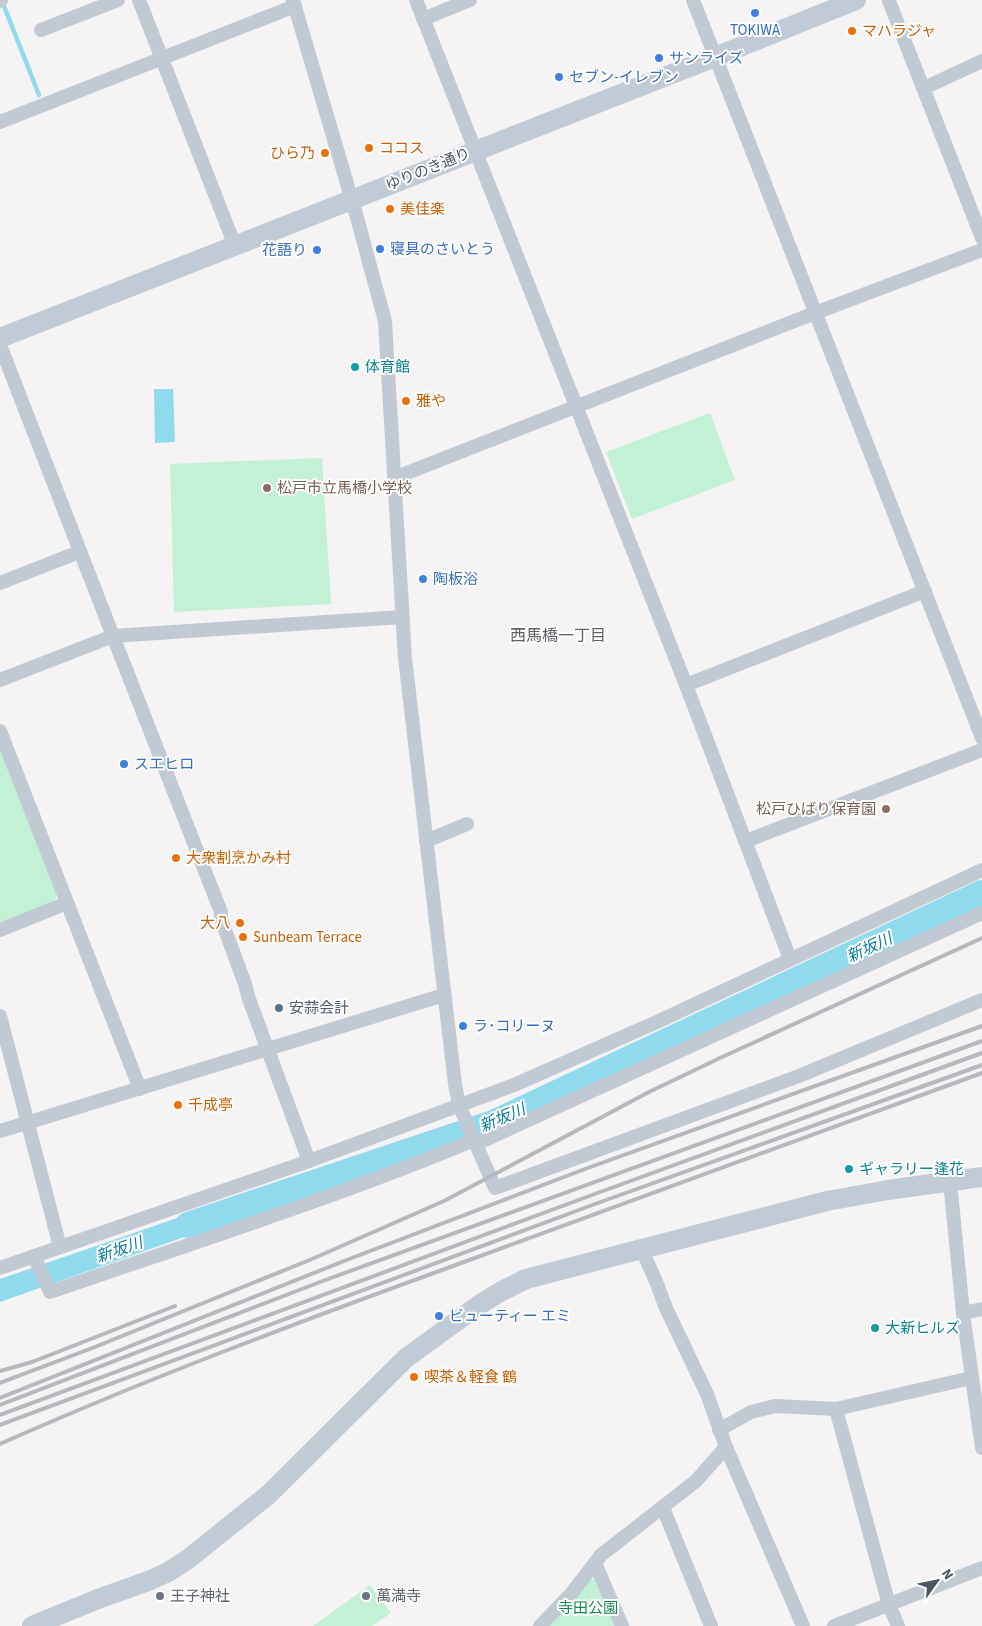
<svg xmlns="http://www.w3.org/2000/svg" width="982" height="1626" font-family="'Source Sans 3','Noto Sans JP',sans-serif">
	<style>
		.green { fill: #c3f1d5 }
		.water { fill: #90daee }
		.lines { fill: none; stroke-linecap: round; stroke-linejoin: round }
		.stream { stroke: #90daee; stroke-width: 4.5 }
		.river { stroke: #90daee; stroke-width: 26 }
		.street { stroke: #c1cad2; stroke-width: 14 }
		.secondary { stroke: #c1cbd6; stroke-width: 20 }
		.rail { stroke: #b5b8bd; stroke-width: 4 }
		.shop-dot { fill: #3f7fe0; stroke: #fff; stroke-width: 2 }
		.food-dot { fill: #e8710a; stroke: #fff; stroke-width: 2 }
		.culture-dot { fill: #0f9aa8; stroke: #fff; stroke-width: 2 }
		.education-dot { fill: #8d6e63; stroke: #fff; stroke-width: 2 }
		.service-dot { fill: #5c6f8a; stroke: #fff; stroke-width: 2 }
		.worship-dot { fill: #6b7280; stroke: #fff; stroke-width: 2 }
		.labels { text-anchor: middle; stroke-width: 4; stroke-linejoin: round; paint-order: stroke }
		.shop-label { font-size: 15px; fill: #366cbe; stroke: #fff; text-anchor: start }
		.food-label { font-size: 15px; fill: #c56008; stroke: #fff; text-anchor: start }
		.street-label { font-size: 15px; fill: #4a5661; stroke: #fff }
		.culture-label { font-size: 15px; fill: #0d838f; stroke: #fff; text-anchor: start }
		.education-label { font-size: 15px; fill: #785e54; stroke: #fff; text-anchor: start }
		.service-label { font-size: 15px; fill: #4e5e75; stroke: #fff; text-anchor: start }
		.worship-label { font-size: 15px; fill: #5b616d; stroke: #fff; text-anchor: start }
		.park-label { font-size: 15px; fill: #17864f; stroke: #fff }
		.neighbourhood-label { font-size: 16px; fill: #5f6368; stroke: #fff }
		.water-label { font-size: 16px; font-style: italic; fill: #0c7c9b; stroke: #fff }
	</style>
	<rect width="100%" height="100%" fill="#f5f3f3"/>
	<g class="green">
		<polygon points="710,413 735,480 632,519 606,452"/>
		<polygon points="322,458 331,604 174,612 170,464"/>
		<polygon points="0,747 57,893 56,898 51,904 0,923"/>
		<polygon points="588,1579 594,1579 615,1626 545,1626"/>
		<polygon points="370,1585 391,1613 372,1626 313,1626"/>
	</g>
	<g class="water">
		<polygon points="154,389 173,389 175,442 155,443"/>
		<polygon points="221,1203 224,1223 0,1302 0,1279"/>
	</g>
	<g class="lines">
		<polyline class="stream" points="2,1 39,95"/>
		<polyline class="river" points="188,1225 493,1123 982,893"/>
		<g class="street">
			<polyline points="139,0 235,246"/>
			<polyline points="293,0 356,214 385,321 405,658 455,1084 459,1105 495,1188 799,1076 982,1000"/>
			<polyline points="416,0 686,685 790,959"/>
			<polyline points="693,0 982,738"/>
			<polyline points="0,1 1,0"/>
			<polyline points="889,1 982,238"/>
			<polyline points="423,19 470,0"/>
			<polyline points="41,30 118,0"/>
			<polyline points="924,88 982,61"/>
			<polyline points="0,122 295,6"/>
			<polyline points="0,345 113,636 0,680"/>
			<polyline points="394,478 815,313 982,250"/>
			<polyline points="0,583 79,552"/>
			<polyline points="686,685 925,591"/>
			<polyline points="0,731 140,1089"/>
			<polyline points="426,841 467,824"/>
			<polyline points="746,841 982,750"/>
			<polyline points="0,930 67,903"/>
			<polyline points="0,1016 60,1247"/>
			<polyline points="0,1131 444,995"/>
			<polyline points="476,1144 982,913"/>
			<polyline points="309,1161 249,999 245,984 221,919 221,912 113,636 402,617"/>
			<polyline points="950,1182 963,1313 982,1448"/>
			<path d="M34,1256L50,1292C192,1243 335,1198 474,1140"/>
			<polyline points="0,1268 309,1161 514,1085 659,1021 982,870"/>
			<polyline points="963,1313 982,1309"/>
			<polyline points="719,1430 751,1412 775,1406 836,1409"/>
			<polyline points="726,1447 803,1626"/>
			<polyline points="663,1508 711,1626"/>
			<polyline points="595,1563 622,1626"/>
			<polyline points="540,1626 571,1594 601,1555 696,1481 726,1447 707,1394 666,1308 657,1284 642,1250"/>
			<polyline points="834,1626 982,1568"/>
			<polyline points="898,1626 889,1605 836,1409 971,1378"/>
		</g>
		<g class="secondary">
			<polyline points="0,338 715,57 856,0"/>
			<polyline points="32,1626 98,1599 151,1580 168,1572 187,1560 268,1495 406,1358 479,1305 500,1292 526,1279 827,1201 888,1190 982,1177"/>
		</g>
		<g class="rail">
			<polyline points="0,1371 32,1362 175,1306"/>
			<polyline points="0,1383 95,1347 312,1259 444,1201 649,1092 720,1058 982,938"/>
			<polyline points="0,1398 344,1261 585,1169 982,1026"/>
			<polyline points="0,1405 320,1282 982,1041"/>
			<polyline points="0,1415 592,1195 982,1053"/>
			<polyline points="0,1425 595,1204 982,1065"/>
			<path d="M0,1444C144,1380 293,1324 442,1270C621,1203 802,1139 982,1073"/>
		</g>
	</g>
	<g class="shop-dot">
		<circle cx="755" cy="13" r="5"/>
		<circle cx="659" cy="58" r="5"/>
		<circle cx="559" cy="77" r="5"/>
		<circle cx="380" cy="249" r="5"/>
		<circle cx="317" cy="250" r="5"/>
		<circle cx="423" cy="579" r="5"/>
		<circle cx="124" cy="764" r="5"/>
		<circle cx="463" cy="1026" r="5"/>
		<circle cx="439" cy="1316" r="5"/>
	</g>
	<g class="food-dot">
		<circle cx="852" cy="31" r="5"/>
		<circle cx="369" cy="148" r="5"/>
		<circle cx="325" cy="153" r="5"/>
		<circle cx="390" cy="209" r="5"/>
		<circle cx="406" cy="401" r="5"/>
		<circle cx="176" cy="858" r="5"/>
		<circle cx="240" cy="923" r="5"/>
		<circle cx="243" cy="937" r="5"/>
		<circle cx="178" cy="1105" r="5"/>
		<circle cx="414" cy="1377" r="5"/>
	</g>
	<g class="culture-dot">
		<circle cx="355" cy="367" r="5"/>
		<circle cx="849" cy="1169" r="5"/>
		<circle cx="875" cy="1328" r="5"/>
	</g>
	<g class="education-dot">
		<circle cx="267" cy="488" r="5"/>
		<circle cx="886" cy="809" r="5"/>
	</g>
	<circle class="service-dot" cx="279" cy="1008" r="5"/>
	<g class="worship-dot">
		<circle cx="160" cy="1596" r="5"/>
		<circle cx="366" cy="1596" r="5"/>
	</g>
	<g class="labels">
		<g class="shop-label">
			<text x="755" y="35" text-anchor="middle">TOKIWA</text>
			<text x="669" y="63">サンライズ</text>
			<text x="569" y="82">セブン-イレブン</text>
			<text x="390" y="254">寝具のさいとう</text>
			<text x="307" y="255" text-anchor="end">花語り</text>
			<text x="433" y="584">陶板浴</text>
			<text x="134" y="769">スエヒロ</text>
			<text x="473" y="1031">ラ･コリーヌ</text>
			<text x="449" y="1321">ビューティー エミ</text>
		</g>
		<g class="food-label">
			<text x="862" y="36">マハラジャ</text>
			<text x="379" y="153">ココス</text>
			<text x="315" y="158" text-anchor="end">ひら乃</text>
			<text x="400" y="214">美佳楽</text>
			<text x="416" y="406">雅や</text>
			<text x="186" y="863">大衆割烹かみ村</text>
			<text x="230" y="928" text-anchor="end">大八</text>
			<text x="253" y="942">Sunbeam Terrace</text>
			<text x="188" y="1110">千成亭</text>
			<text x="424" y="1382">喫茶＆軽食 鶴</text>
		</g>
		<g class="street-label">
			<text transform="translate(428 169) rotate(-22)" y="5">ゆりのき通り</text>
		</g>
		<g class="culture-label">
			<text x="365" y="372">体育館</text>
			<text x="859" y="1174">ギャラリー逢花</text>
			<text x="885" y="1333">大新ヒルズ</text>
		</g>
		<g class="education-label">
			<text x="277" y="493">松戸市立馬橋小学校</text>
			<text x="876" y="814" text-anchor="end">松戸ひばり保育園</text>
		</g>
		<g class="service-label">
			<text x="289" y="1013">安蒜会計</text>
		</g>
		<g class="worship-label">
			<text x="170" y="1601">王子神社</text>
			<text x="376" y="1601">萬満寺</text>
		</g>
		<g class="park-label">
			<text x="588" y="1613">寺田公園</text>
		</g>
		<g class="neighbourhood-label">
			<text x="558" y="641">西馬橋一丁目</text>
		</g>
		<g class="water-label">
			<text transform="translate(869 947) rotate(-25)" y="6">新坂川</text>
			<text transform="translate(502 1117) rotate(-23)" y="6">新坂川</text>
			<text transform="translate(119 1249) rotate(-19)" y="6">新坂川</text>
		</g>
	</g>
	<g transform="translate(937 1581) rotate(57)" stroke="#ffffff" stroke-width="4" paint-order="stroke">
	<path d="M0-4L9 19L0 12L-9 19Z" fill="#4a5661"/>
	<text y="-8" font-size="14" font-weight="bold" text-anchor="middle" fill="#4a5661">N</text>
	</g>
</svg>
